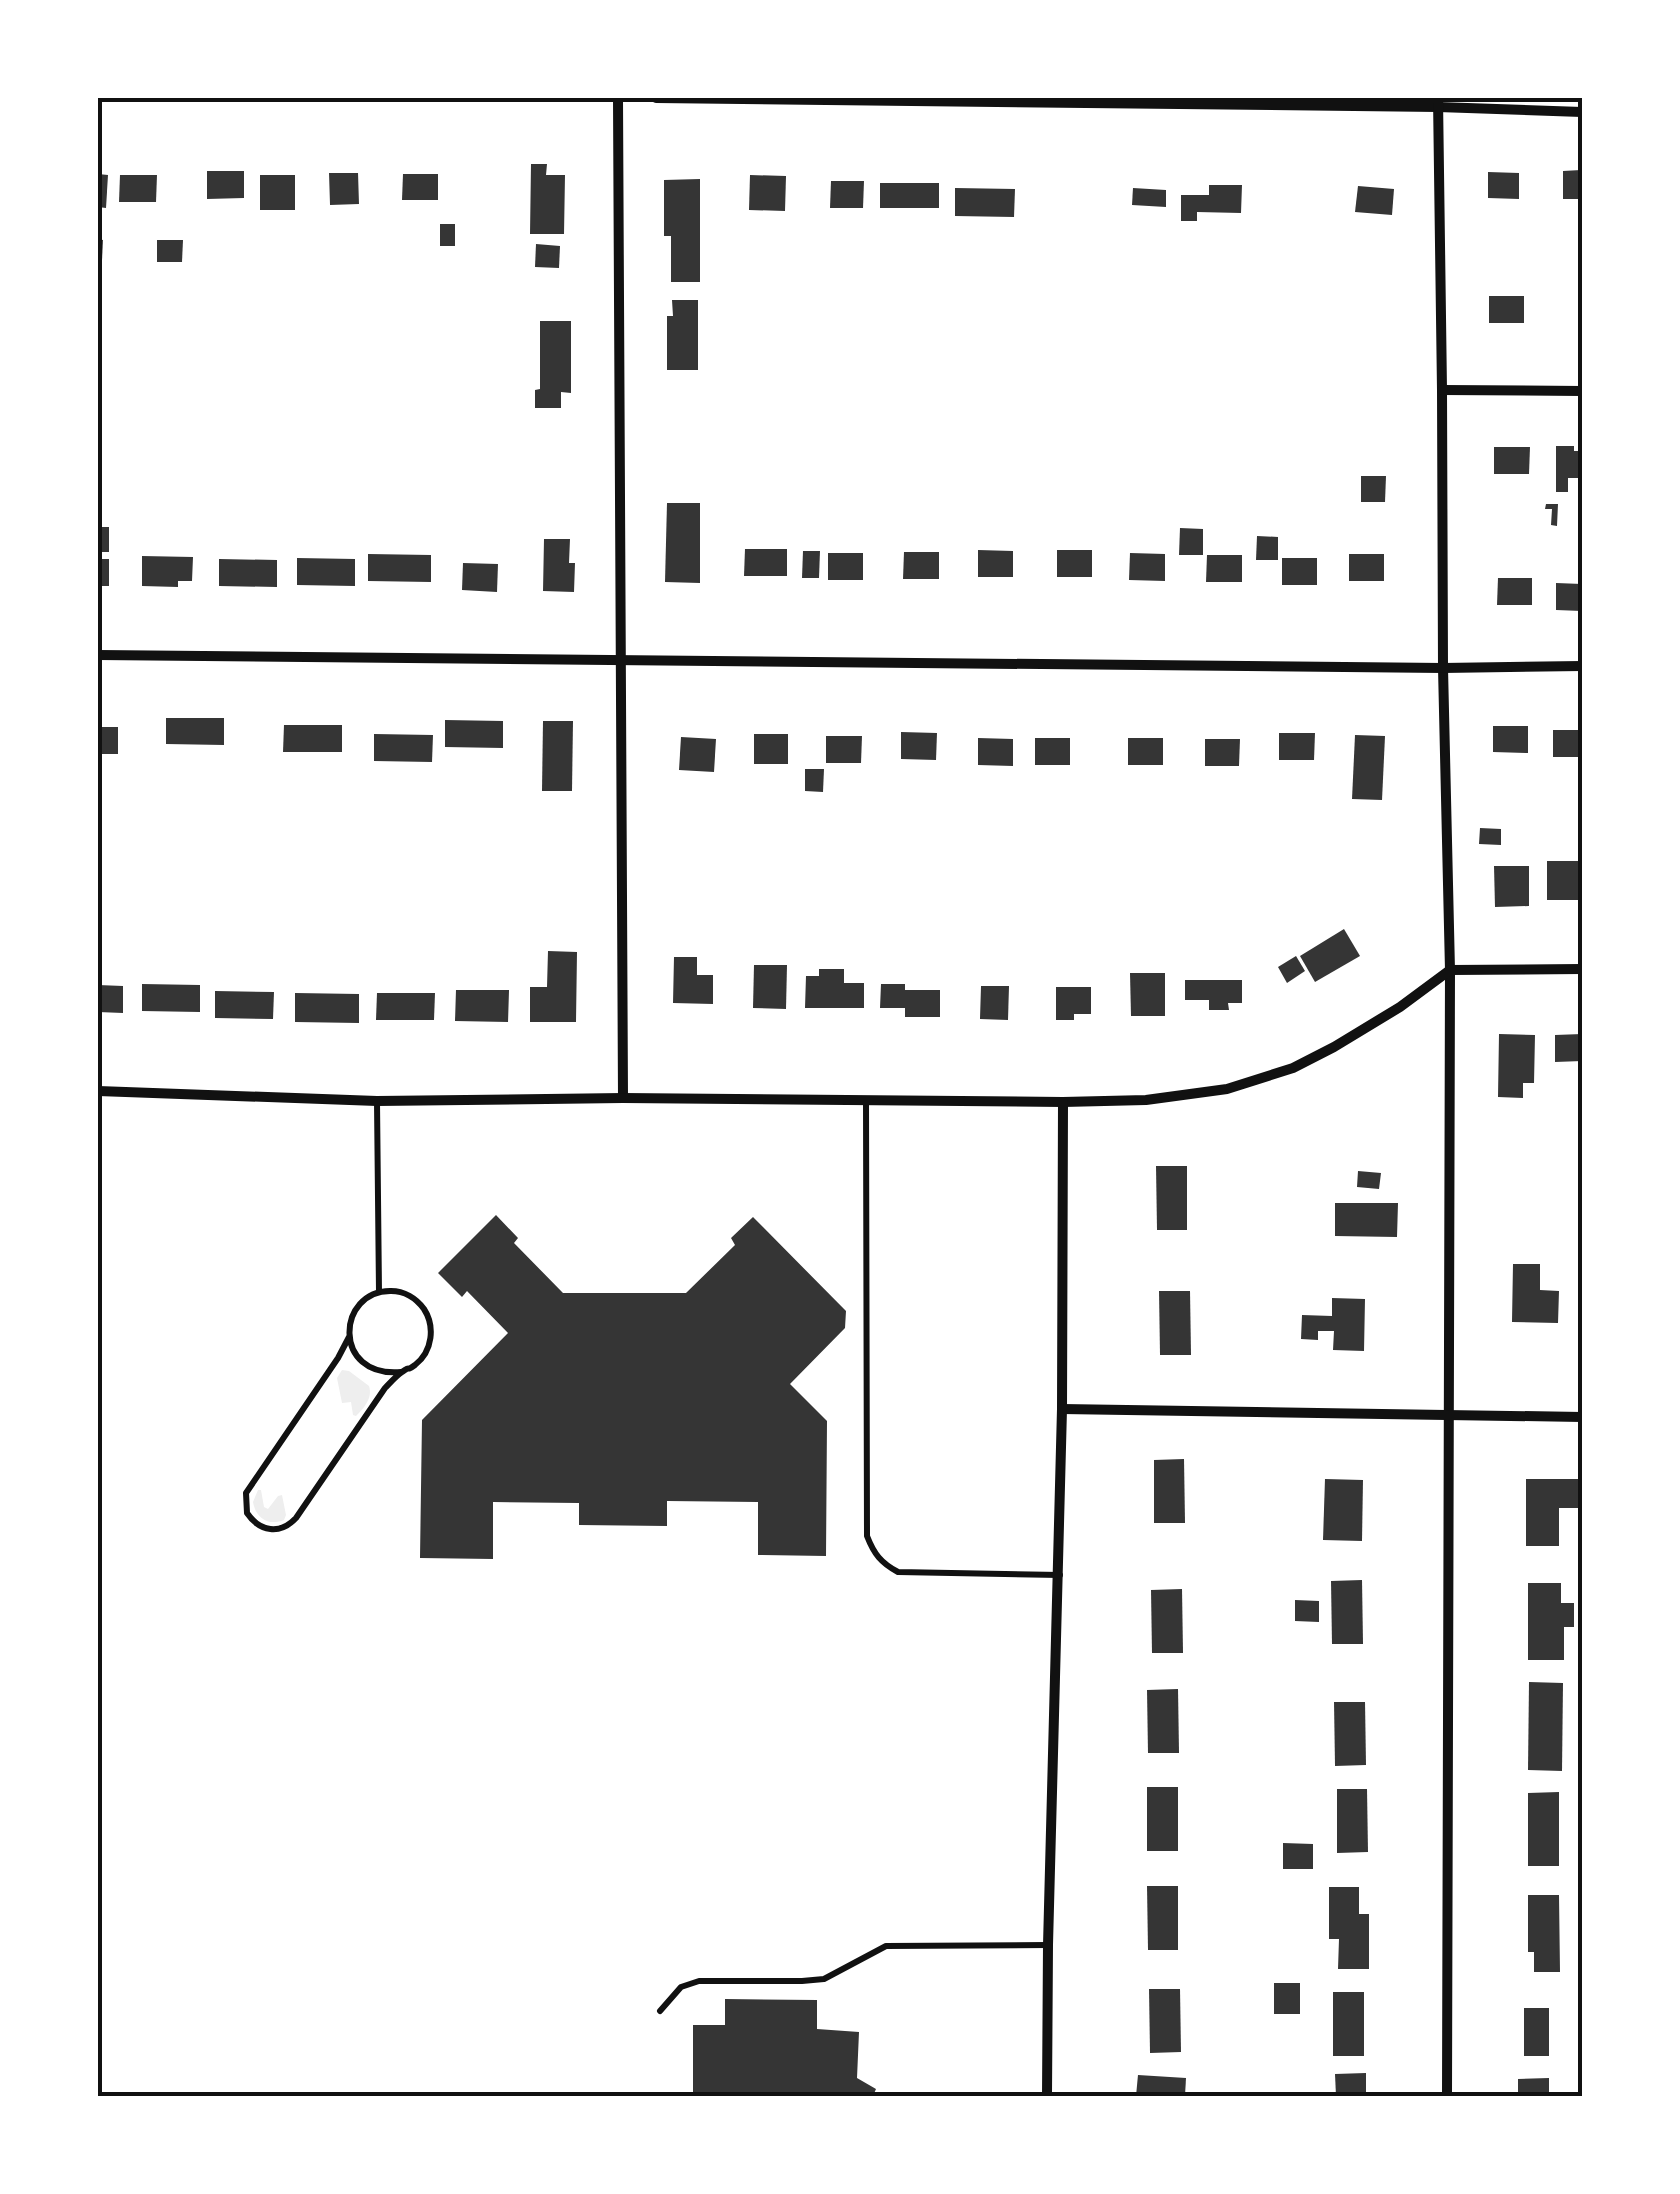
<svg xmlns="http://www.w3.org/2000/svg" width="1680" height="2194" font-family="'Golos Text',sans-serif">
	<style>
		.green { fill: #eee }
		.building { fill: #353535 }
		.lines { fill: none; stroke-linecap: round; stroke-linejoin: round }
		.service { stroke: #111; stroke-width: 6 }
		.minor { stroke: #111; stroke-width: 10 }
		.neatline { fill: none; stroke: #111; stroke-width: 4 }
	</style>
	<rect width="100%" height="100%" fill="#fff"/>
	<g class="green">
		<path d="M342,1370L349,1371L369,1386C373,1398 364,1408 356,1416L353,1415L351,1402L342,1403L337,1378Z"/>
		<path d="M258,1490H261L264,1507L268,1509L278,1496L282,1495L286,1515L284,1520C269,1526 256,1519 253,1502Z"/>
	</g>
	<g class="building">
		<polygon points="531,164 547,164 546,175 565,175 564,234 530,234"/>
		<polygon points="1581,170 1582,199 1563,199 1563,171"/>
		<polygon points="207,171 244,171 244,198 207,199"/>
		<polygon points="1488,172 1519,173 1519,199 1488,198"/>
		<polygon points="329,173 358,173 359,204 330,205"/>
		<polygon points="98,174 108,175 106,208 98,207"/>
		<polygon points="403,174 438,174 438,200 402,200"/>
		<polygon points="120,175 157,175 156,202 119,202"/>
		<rect x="260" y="175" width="35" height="35"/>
		<polygon points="750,175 786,176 785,211 749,210"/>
		<polygon points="700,179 700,282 671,282 671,236 664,236 664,180"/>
		<polygon points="831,181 864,181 863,208 830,208"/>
		<rect x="880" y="183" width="59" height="25"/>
		<polygon points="1209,185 1242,185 1241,213 1197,212 1197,221 1181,221 1181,195 1209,195"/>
		<polygon points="1358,186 1394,189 1392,215 1355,212"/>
		<polygon points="955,188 1015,189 1014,217 955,216"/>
		<polygon points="1133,188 1166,190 1166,207 1132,205"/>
		<rect x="440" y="224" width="15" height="22"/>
		<polygon points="98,239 103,240 101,281 98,281"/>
		<polygon points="157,240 183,240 182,262 157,262"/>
		<polygon points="536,244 560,246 559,268 535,267"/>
		<rect x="1489" y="296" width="35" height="27"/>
		<polygon points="672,300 698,300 698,370 667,370 667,316 673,316"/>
		<polygon points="540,321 571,321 571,393 561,392 561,408 535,408 535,390 540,389"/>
		<polygon points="1556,446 1574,446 1574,451 1582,451 1582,478 1568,478 1568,492 1556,492"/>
		<polygon points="1494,447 1530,447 1529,474 1494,474"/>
		<polygon points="1361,476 1386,476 1385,502 1361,502"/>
		<polygon points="667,503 700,503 700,583 665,582"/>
		<polygon points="1546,504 1558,504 1557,526 1551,525 1552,509 1545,509"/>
		<rect x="98" y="527" width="11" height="25"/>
		<polygon points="1180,528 1203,529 1203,555 1179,555"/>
		<polygon points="1257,536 1278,537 1278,560 1256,560"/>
		<polygon points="544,539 570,539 569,563 575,563 574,592 543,591"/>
		<polygon points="745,549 787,549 787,576 744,576"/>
		<polygon points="978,550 1013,551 1013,577 978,577"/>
		<rect x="1057" y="550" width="35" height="27"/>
		<polygon points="803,551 820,551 819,578 802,578"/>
		<polygon points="904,552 939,552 939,579 903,579"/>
		<rect x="828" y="553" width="35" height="27"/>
		<polygon points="1130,553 1165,554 1165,581 1129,580"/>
		<polygon points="368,554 431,555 431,582 368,581"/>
		<rect x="1349" y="554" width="35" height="27"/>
		<polygon points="1207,555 1242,555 1242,582 1206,582"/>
		<polygon points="142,556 193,557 192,581 178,581 178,587 142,586"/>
		<polygon points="297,558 355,559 355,586 297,585"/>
		<rect x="1282" y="558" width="35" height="27"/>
		<rect x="98" y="559" width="11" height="27"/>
		<polygon points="219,559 277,560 277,587 219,586"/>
		<polygon points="463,563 498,564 497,592 462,590"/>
		<polygon points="1498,578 1532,578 1532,605 1497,605"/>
		<polygon points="1556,583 1582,584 1582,611 1556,610"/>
		<polygon points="166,718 224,718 224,745 166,744"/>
		<polygon points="445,720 503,721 503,748 445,747"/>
		<polygon points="543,721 573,721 572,791 542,791"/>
		<polygon points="284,725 342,725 342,752 283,752"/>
		<polygon points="1493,726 1528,726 1528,753 1493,752"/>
		<rect x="98" y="727" width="20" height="27"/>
		<rect x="1553" y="730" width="29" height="27"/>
		<polygon points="901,732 937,733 936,760 901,759"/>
		<polygon points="1279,733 1315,733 1314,760 1279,760"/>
		<polygon points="374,734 433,735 432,762 374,761"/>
		<rect x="754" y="734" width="34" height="30"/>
		<polygon points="1355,735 1385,736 1382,800 1352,799"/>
		<polygon points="826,736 862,736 861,763 826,763"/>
		<polygon points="681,737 716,739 714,772 679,770"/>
		<polygon points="978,738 1013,739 1013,766 978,765"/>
		<rect x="1035" y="738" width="35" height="27"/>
		<rect x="1128" y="738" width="35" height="27"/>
		<polygon points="1205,739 1240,739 1239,766 1205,766"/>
		<polygon points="805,769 824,769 823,792 805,791"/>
		<polygon points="1480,828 1501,829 1501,845 1479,844"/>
		<rect x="1547" y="861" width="34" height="39"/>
		<polygon points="1494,866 1529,866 1529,906 1495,907"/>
		<polygon points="1344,929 1360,956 1315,982 1300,956"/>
		<polygon points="548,951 577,952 576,1022 530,1022 530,987 547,987"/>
		<polygon points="1296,956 1305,971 1287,983 1278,967"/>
		<polygon points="674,957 697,957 697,975 713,975 713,1004 673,1003"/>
		<polygon points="754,965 787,965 786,1009 753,1008"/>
		<polygon points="819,969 844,969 844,983 864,983 864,1008 805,1008 806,976 819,976"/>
		<polygon points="1130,973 1165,973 1165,1016 1131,1016"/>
		<polygon points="1185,980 1242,980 1242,1003 1228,1003 1229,1010 1209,1010 1209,1000 1185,1000"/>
		<polygon points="142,984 200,985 200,1012 142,1011"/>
		<polygon points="881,984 905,984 905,990 940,990 940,1017 905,1017 905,1008 880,1008"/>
		<polygon points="98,985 123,986 123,1013 98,1012"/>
		<polygon points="981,986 1009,986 1008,1020 980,1019"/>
		<polygon points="1056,987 1091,987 1091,1014 1074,1014 1074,1020 1056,1020"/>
		<polygon points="456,990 509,990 508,1022 455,1021"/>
		<polygon points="215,991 274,992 273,1019 215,1018"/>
		<polygon points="295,993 359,994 359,1023 295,1022"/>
		<polygon points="377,993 435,993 434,1020 376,1020"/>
		<polygon points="1499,1034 1535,1035 1534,1083 1523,1083 1523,1098 1498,1097"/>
		<polygon points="1582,1034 1582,1061 1555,1062 1555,1035"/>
		<polygon points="1156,1166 1187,1166 1187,1230 1157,1230"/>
		<polygon points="1358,1171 1381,1173 1379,1189 1357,1187"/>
		<polygon points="1335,1203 1398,1203 1397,1237 1335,1236"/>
		<polygon points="496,1215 518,1238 514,1243 563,1293 686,1293 735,1245 731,1238 753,1217 846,1311 845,1328 790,1384 827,1421 826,1556 758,1555 758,1502 667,1501 667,1526 579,1525 579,1503 493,1502 493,1559 420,1558 422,1420 508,1333 467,1291 462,1297 438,1273"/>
		<polygon points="1513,1264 1540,1264 1540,1290 1559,1291 1558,1323 1512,1322"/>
		<polygon points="1159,1291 1190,1291 1191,1355 1160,1355"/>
		<polygon points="1332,1298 1365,1299 1364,1351 1333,1350 1334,1331 1318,1331 1318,1340 1301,1339 1302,1315 1332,1316"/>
		<polygon points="1184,1459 1185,1523 1154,1523 1154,1460"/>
		<polygon points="1325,1479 1363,1480 1362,1541 1323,1540"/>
		<polygon points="1526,1479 1582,1479 1582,1508 1559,1508 1559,1546 1526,1546"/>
		<polygon points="1362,1580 1363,1644 1332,1644 1331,1581"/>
		<polygon points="1528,1583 1561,1583 1561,1603 1574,1603 1574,1627 1564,1627 1564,1660 1528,1660"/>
		<polygon points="1182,1589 1183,1653 1152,1653 1151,1590"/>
		<polygon points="1295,1600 1319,1601 1319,1622 1295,1621"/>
		<polygon points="1529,1682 1563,1683 1562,1771 1528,1770"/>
		<polygon points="1178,1689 1179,1753 1148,1753 1147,1690"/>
		<polygon points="1334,1702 1365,1702 1366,1765 1335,1766"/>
		<rect x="1147" y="1787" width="31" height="64"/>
		<polygon points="1337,1789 1367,1789 1368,1852 1337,1853"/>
		<polygon points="1559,1792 1559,1866 1528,1866 1528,1793"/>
		<polygon points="1283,1843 1313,1844 1313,1869 1283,1869"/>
		<polygon points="1147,1886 1178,1886 1178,1950 1148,1950"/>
		<polygon points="1329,1887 1359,1887 1359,1914 1369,1914 1369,1969 1338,1969 1339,1939 1329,1939"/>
		<polygon points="1528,1895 1559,1895 1560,1972 1534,1972 1534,1952 1528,1952"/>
		<rect x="1274" y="1983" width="26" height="31"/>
		<polygon points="1149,1989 1180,1989 1181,2052 1150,2053"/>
		<rect x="1333" y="1992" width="31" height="64"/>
		<polygon points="725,1999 817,2000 817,2029 859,2032 857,2078 876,2089 873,2096 693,2096 693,2025 725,2025"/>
		<rect x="1524" y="2008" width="25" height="48"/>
		<polygon points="1366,2073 1366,2096 1336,2096 1335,2074"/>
		<polygon points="1138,2075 1186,2078 1185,2096 1136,2096"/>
		<polygon points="1549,2078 1549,2096 1518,2096 1518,2079"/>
	</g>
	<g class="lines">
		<g class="service">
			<path d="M866,1100L867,1536C874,1554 881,1563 898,1572L1060,1575"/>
			<polyline points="377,1102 379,1292"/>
			<path d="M349,1337L338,1358L246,1493L247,1513C260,1532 280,1535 296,1518L385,1388C390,1383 396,1376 402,1372C413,1364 404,1373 415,1365C433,1351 435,1326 424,1309C416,1298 404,1291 391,1291C337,1290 331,1378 401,1372"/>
			<polyline points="660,2011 681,1987 699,1981 802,1981 824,1979 886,1946 1048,1945"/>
		</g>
		<g class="minor">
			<polyline points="618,98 623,1098"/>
			<polyline points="656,98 1438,107 1582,112"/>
			<polyline points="1438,98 1442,390 1443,668 1450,970 1447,2096"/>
			<polyline points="1442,390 1582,391"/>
			<polyline points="98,655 1443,668 1582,666"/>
			<polyline points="98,1091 377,1101 623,1098 1063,1102 1146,1100 1227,1089 1293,1068 1334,1047 1400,1007 1450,970 1582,969"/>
			<polyline points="1062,1409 1582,1417"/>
			<polyline points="1047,2096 1048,1945 1062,1409 1063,1102"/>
		</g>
	</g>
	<rect width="1680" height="2194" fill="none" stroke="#ffffff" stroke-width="200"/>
	<rect x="100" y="100" width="1480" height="1994" class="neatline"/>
</svg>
